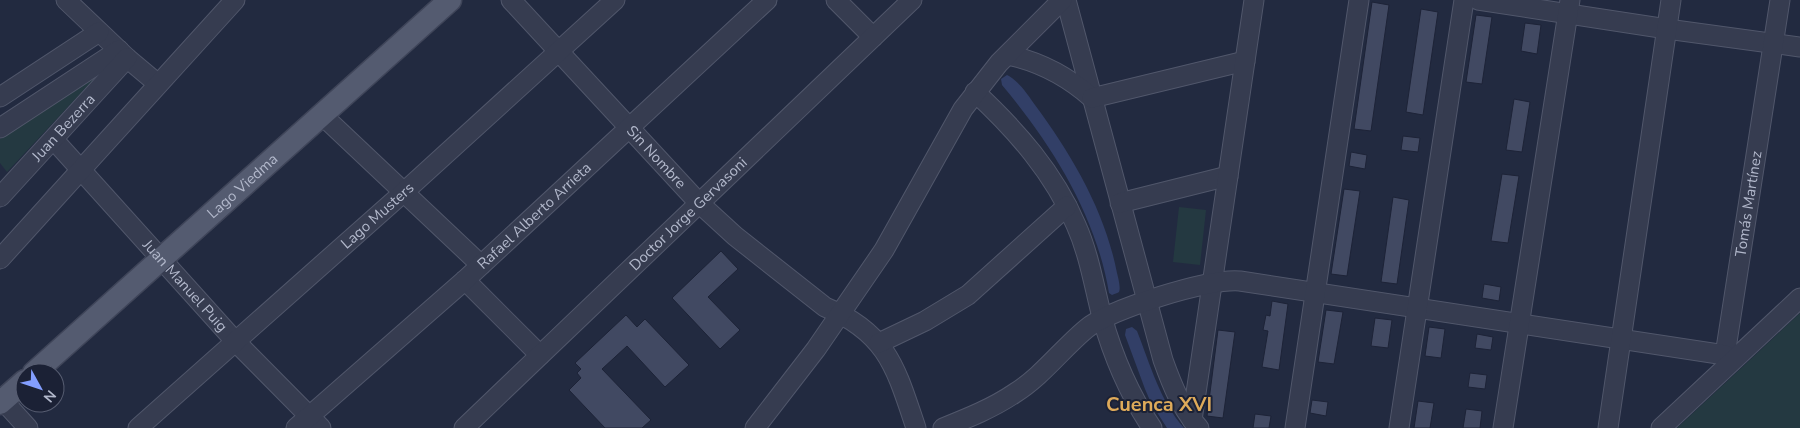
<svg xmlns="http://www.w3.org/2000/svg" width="1800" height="428" font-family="'Nunito Sans',sans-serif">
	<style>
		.green { fill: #243941 }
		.water { fill: #323f67 }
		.building { fill: #414962; stroke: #1d2337 }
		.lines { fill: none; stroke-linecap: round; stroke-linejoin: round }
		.minor-casing { stroke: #51576b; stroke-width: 21 }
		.major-casing { stroke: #3f4559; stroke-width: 25 }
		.minor { stroke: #363c50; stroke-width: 19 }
		.major { stroke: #545b70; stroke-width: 22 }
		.labels { text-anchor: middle; stroke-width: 4; stroke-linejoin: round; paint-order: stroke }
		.street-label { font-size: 15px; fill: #b2b8cb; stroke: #1b2135 }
		.district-label { font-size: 20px; font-weight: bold; fill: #deaa5a; stroke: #1b2135 }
	</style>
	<rect width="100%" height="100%" fill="#222a40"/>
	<g class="green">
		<polygon points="96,77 7,172 0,163 0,139"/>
		<polygon points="1179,207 1206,210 1200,265 1173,262"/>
		<polygon points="1800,313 1800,428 1677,428"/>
	</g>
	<g class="water">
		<path d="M1007,75C1018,80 1028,95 1035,105C1072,155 1105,211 1117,273C1118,277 1121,288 1119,292C1118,293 1114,294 1112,295L1109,293C1096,215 1052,145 1002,85L1001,79Z"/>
		<path d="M1132,327L1137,331C1150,364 1160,401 1184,428H1167L1151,403L1145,389L1125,335L1126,329Z"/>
	</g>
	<g class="building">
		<polygon points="1372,2 1389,5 1371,131 1354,129"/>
		<polygon points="1421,9 1438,12 1423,115 1406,112"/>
		<polygon points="1476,15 1492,17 1482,84 1466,82"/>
		<polygon points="1525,23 1541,25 1537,54 1521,51"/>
		<polygon points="1514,99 1530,102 1522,152 1506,150"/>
		<polygon points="1403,136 1420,138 1418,152 1401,150"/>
		<polygon points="1351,152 1367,155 1365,169 1349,166"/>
		<polygon points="1502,174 1519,176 1508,243 1491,241"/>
		<polygon points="1344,189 1360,191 1347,276 1331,274"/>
		<polygon points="1393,197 1409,200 1397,284 1381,282"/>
		<polygon points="721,251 738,269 708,297 740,330 720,349 672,298"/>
		<polygon points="1484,284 1501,287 1499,301 1482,298"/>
		<polygon points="1272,301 1288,304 1279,370 1262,367 1268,331 1263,330 1266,315 1270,316"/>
		<polygon points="1326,310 1343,312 1334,364 1318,362"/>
		<polygon points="626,315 637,327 645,319 689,365 665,387 627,346 602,369 651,420 642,428 605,428 569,390 581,378 577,373 581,369 575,363"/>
		<polygon points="1375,318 1392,320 1388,348 1371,346"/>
		<polygon points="1429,327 1445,329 1441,358 1425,356"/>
		<polygon points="1218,330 1235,332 1223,418 1207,416"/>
		<polygon points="1477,334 1493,337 1491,350 1475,348"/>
		<polygon points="1470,373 1487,375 1485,389 1468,387"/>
		<polygon points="1312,400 1328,402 1326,416 1310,413"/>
		<polygon points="1418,401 1434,403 1430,428 1414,428"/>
		<polygon points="1466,409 1482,411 1480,428 1463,428"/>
		<polygon points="1255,414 1271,416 1269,428 1253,428"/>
	</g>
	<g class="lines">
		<g class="minor-casing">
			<g id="minor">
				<polyline points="66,0 127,58 158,84"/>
				<path id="s1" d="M511,0L699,203L735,236L825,307C888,333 896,369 916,428"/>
				<polyline points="836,0 873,37"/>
				<path d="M1066,0L1163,360C1172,385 1181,408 1199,428"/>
				<polyline points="1478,0 1667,29 1800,47"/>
				<path d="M1008,55C1041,62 1067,76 1092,98"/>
				<path d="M975,92C1016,130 1054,173 1076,225C1089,254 1094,286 1102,317C1113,356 1129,394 1152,428"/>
				<polyline points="0,97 99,32"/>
				<polyline points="1092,98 1245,61"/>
				<polyline points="322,115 481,265"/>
				<polyline points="0,128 119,50"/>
				<path id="s2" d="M54,140L236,342L321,428"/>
				<path id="s3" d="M0,197L127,58"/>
				<polyline points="1120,203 1228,176"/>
				<polyline points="0,259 235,0"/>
				<polyline points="465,280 540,355"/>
				<polyline points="879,343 925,321 968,295 1067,206"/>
				<path id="s4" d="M1731,362L1725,355L1780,0"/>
				<polyline points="0,397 28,428"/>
				<polyline points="1192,420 1254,0"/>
				<path id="s5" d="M138,428L404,192L615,0"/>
				<path id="s6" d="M296,428L465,280L767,0"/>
				<path id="s7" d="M464,428L912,0"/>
				<polyline points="755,428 816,349 884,250 963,109 999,63 1062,0"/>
				<path d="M943,428C968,418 993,408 1015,393C1042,376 1061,350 1086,329C1110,309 1209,278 1240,281L1725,355"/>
				<polyline points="1295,428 1359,0"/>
				<polyline points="1399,428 1464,0"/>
				<polyline points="1503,428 1570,0"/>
				<polyline points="1608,428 1671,0"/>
				<polyline points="1661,428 1800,298"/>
			</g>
		</g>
		<g class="major-casing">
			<g id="major">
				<path id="s8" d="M34,373L450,0"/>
				<polyline points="0,403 25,381"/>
			</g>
		</g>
		<use href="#minor" class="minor"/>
		<use href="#major" class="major"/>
	</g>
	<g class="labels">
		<g class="street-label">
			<text dy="5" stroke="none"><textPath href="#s3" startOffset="94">Juan Bezerra</textPath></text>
			<text dy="5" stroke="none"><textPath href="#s1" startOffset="214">Sin Nombre</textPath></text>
			<text dy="5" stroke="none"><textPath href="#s8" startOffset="280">Lago Viedma</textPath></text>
			<text dy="5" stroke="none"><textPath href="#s4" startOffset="162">Tomás Martínez</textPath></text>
			<text dy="5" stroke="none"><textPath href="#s7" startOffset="310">Doctor Jorge Gervasoni</textPath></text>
			<text dy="5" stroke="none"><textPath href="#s5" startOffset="320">Lago Musters</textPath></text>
			<text dy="5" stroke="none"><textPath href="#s6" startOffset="319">Rafael Alberto Arrieta</textPath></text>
			<text dy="5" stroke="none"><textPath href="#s2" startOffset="196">Juan Manuel Puig</textPath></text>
		</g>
		<g class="district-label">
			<text x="1159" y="411">Cuenca XVI</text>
		</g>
	</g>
	<g transform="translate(40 388) rotate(130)"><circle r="24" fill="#1b2135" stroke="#575d71"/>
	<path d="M0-4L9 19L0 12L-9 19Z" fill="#839eff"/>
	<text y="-8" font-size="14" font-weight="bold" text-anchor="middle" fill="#b2b8cb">N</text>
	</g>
</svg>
